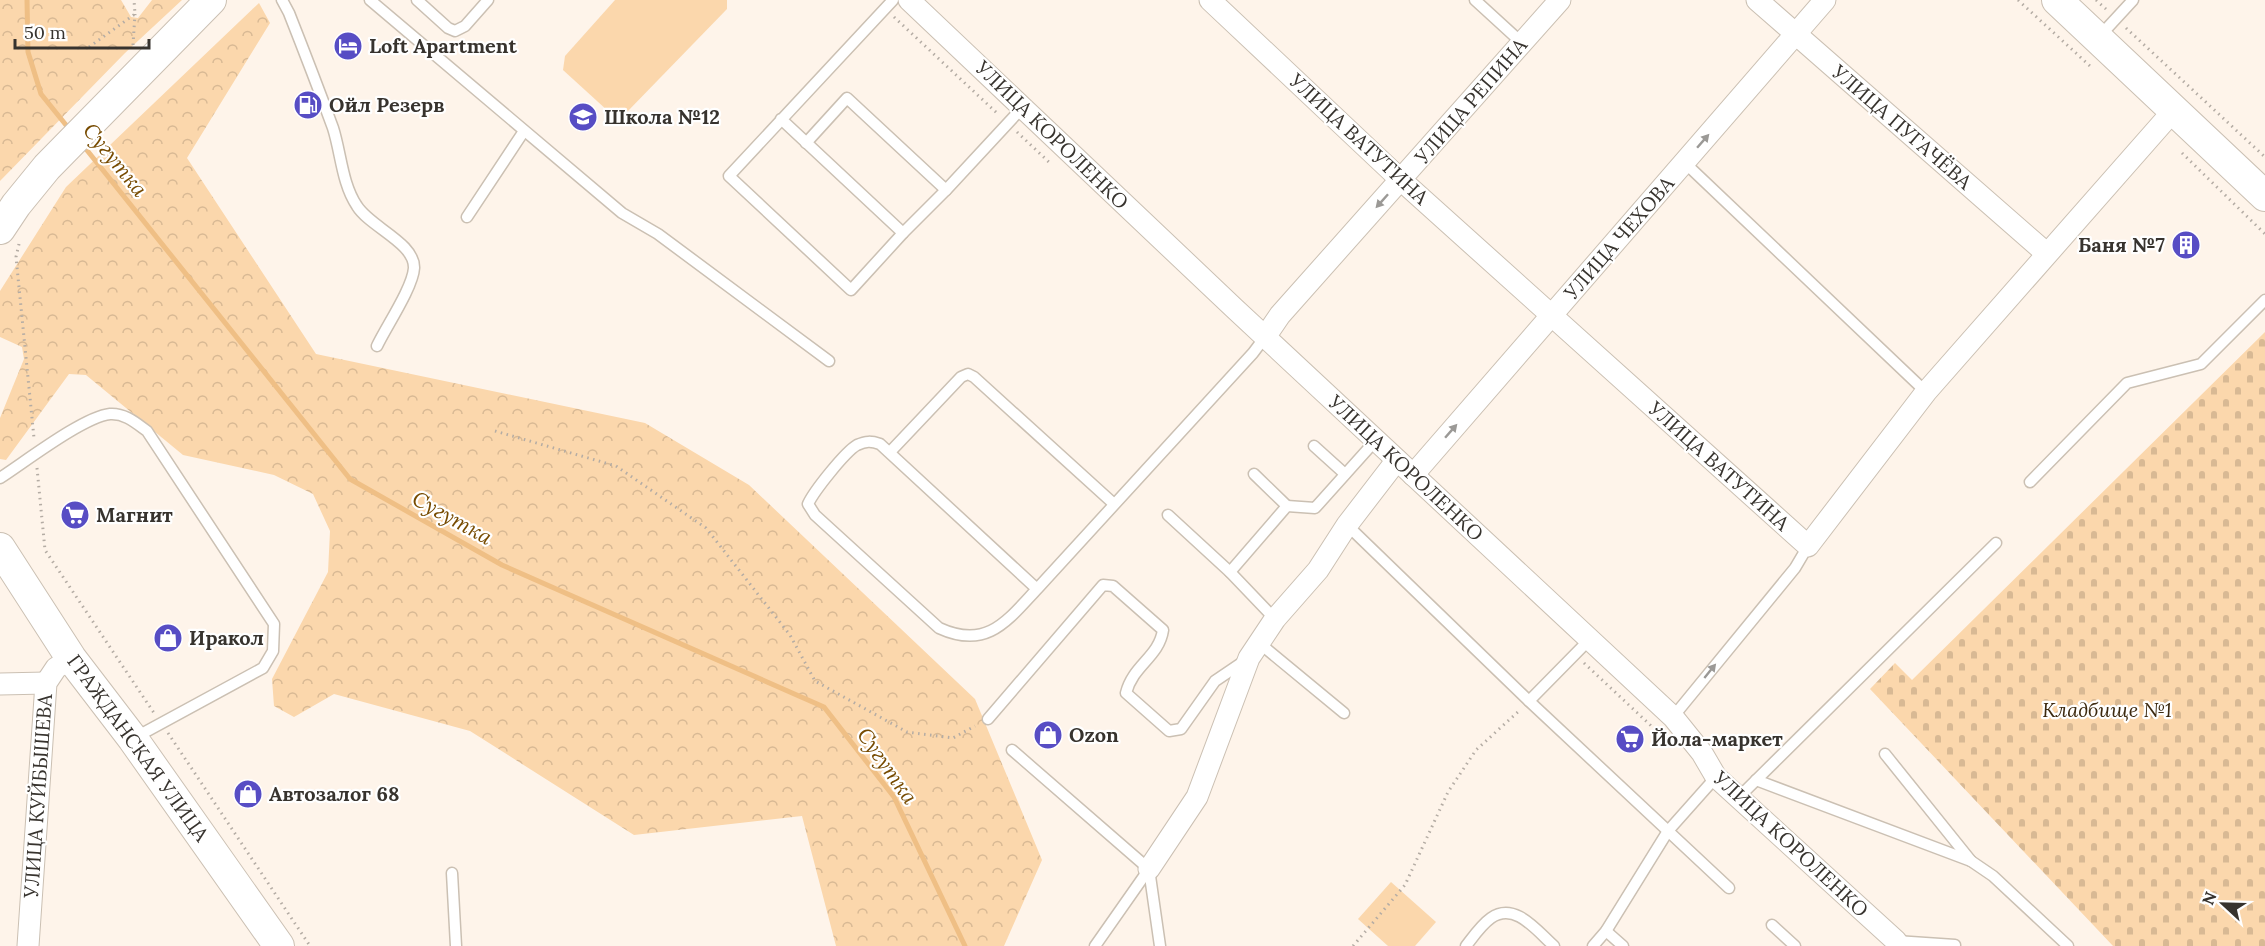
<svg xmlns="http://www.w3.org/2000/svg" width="2265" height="946" font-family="Lora,serif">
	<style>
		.forest { fill: url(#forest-crowns) }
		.cemetery { fill: url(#cemetery-stones) }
		.green { fill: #fbd7ac }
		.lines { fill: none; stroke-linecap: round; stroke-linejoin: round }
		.stream { stroke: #efbf85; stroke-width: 5 }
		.service-casing { stroke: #cbc0b3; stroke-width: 13 }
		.minor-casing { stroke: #cbc0b3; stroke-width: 23 }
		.secondary-casing { stroke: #cbc0b3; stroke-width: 32 }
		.path { stroke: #b4aca4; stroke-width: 3; stroke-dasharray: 1.5 4.5; stroke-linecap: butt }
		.service { stroke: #fff; stroke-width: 10 }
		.minor { stroke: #fff; stroke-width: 21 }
		.secondary { stroke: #fff; stroke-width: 30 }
		.oneway { fill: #9b9996 }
		.labels { text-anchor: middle; stroke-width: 4.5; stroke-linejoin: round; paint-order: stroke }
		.poi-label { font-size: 20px; font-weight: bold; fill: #37332e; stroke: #fff; text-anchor: start }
		.street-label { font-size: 20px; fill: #37332e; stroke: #fff }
		.park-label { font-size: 20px; font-style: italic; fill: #3c290f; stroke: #fff }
		.water-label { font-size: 21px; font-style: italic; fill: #774b00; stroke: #fff }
	</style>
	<defs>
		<pattern id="forest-crowns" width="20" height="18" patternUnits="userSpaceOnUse" patternTransform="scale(1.5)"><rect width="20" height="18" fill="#fbd7ac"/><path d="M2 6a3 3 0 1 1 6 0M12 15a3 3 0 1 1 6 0" fill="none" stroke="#d8b994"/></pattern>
		<pattern id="cemetery-stones" width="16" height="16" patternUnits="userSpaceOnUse" patternTransform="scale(1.5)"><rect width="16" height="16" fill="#fbd7ac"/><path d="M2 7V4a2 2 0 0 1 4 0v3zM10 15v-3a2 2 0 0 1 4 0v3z" fill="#d8b994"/></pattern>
	</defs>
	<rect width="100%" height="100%" fill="#fef4ea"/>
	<g class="forest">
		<polygon points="0,0 121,0 131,17 138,18 152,0 182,0 125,53 0,181"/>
		<polygon points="259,3 270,23 187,158 316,354 645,423 749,485 975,699 1042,860 1004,946 836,946 802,816 634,835 470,731 334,694 294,717 274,706 272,679 328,572 330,531 313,494 274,475 183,455 86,375 69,374 6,460 0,459 0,418 24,359 22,347 0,337 0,291 66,187"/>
	</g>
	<polygon class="cemetery" points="2265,332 2265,946 2113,946 1870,689 1895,663 1912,680"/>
	<g class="green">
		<polygon points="615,0 727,0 727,9 626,113 608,111 563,70 565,56"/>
		<polygon points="1391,882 1436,922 1415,946 1388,946 1358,919"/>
	</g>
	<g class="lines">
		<g class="stream">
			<polyline points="27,0 28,52 41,94 70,130"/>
			<polyline points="82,144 350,479 502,565 824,707 894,797 965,946"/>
		</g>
		<g class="service-casing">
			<g id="service">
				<path d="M282,0L289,13C304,51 319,90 333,128C341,153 342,184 357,206C370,227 415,243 414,268C413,287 386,327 377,346"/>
				<polyline points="370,0 622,213 658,234 829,361"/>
				<polyline points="417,0 448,28 455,31 465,26 488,0"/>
				<polyline points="1475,0 1522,43"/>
				<polyline points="2098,38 2133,0"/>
				<polyline points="781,119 903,233 851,290 729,176 893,0"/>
				<polyline points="806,143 847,98 946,190 1022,108"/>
				<polyline points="1684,162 1926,392"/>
				<polyline points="467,217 524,131"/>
				<polyline points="903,233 946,190"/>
				<polyline points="1314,446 1345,474"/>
				<polyline points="890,452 961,377 968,374 974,377 1114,504"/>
				<polyline points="1254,474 1287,506"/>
				<path d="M0,478C25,462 83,417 110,414C125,413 136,423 147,431L274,624L273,651L263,668L136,737"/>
				<polyline points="2030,482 2127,383 2201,364 2265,300"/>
				<polyline points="1168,515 1230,572 1275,619"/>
				<polyline points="1347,525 1529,701 1729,888"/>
				<polyline points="1230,572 1287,506 1315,508 1376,440"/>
				<path d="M1037,589L880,444C871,441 866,441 857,445C845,452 814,491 808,504L815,515L939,628C987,650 1007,621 1037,589L1253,353L1265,337"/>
				<polyline points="1258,642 1344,713"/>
				<polyline points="1529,701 1590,639"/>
				<polyline points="1673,717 1795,568 1808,546"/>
				<path d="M988,719L1103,585L1113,586L1163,630C1159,657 1133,665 1126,693L1169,731L1181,729L1215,681L1246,660"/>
				<polyline points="1012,750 1149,869 1160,946"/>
				<polyline points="1885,754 1971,861"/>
				<polyline points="1756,780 1971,861 1993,876 2068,946"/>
				<polyline points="1738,798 1996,543"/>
				<polyline points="452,873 456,946"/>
				<polyline points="1772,925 1795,946"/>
				<polyline points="1606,931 1623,946"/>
				<polyline points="1893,944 1896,941 1955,945"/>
				<polyline points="1095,946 1149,869"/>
				<path d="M1466,946C1473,937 1481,925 1491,918C1515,901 1537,931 1554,946"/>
				<polyline points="1593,946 1606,931 1668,831 1716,777"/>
			</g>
		</g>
		<g class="minor-casing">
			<g id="minor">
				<polyline points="909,0 1234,308 1673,717 1702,753 1716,777 1896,941"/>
				<polyline points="1210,0 1401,180 1808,546 1926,392 2174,110"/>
				<polyline points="1757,0 2046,253"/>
				<polyline points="1265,337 1280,315 1560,0"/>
				<polyline points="1413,475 1825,0"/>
				<polyline points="0,684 46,683"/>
				<polyline points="1149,869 1197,797 1249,658 1275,619 1318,570 1347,525 1397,460"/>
				<polyline points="28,946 46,683 56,668 71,658"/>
			</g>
		</g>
		<g class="secondary-casing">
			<g id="secondary">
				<polyline points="2057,0 2265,196"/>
				<polyline points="0,229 16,205 47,167 211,0"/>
				<polyline points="0,548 71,658 133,739 279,946"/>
			</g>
		</g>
		<g class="path">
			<polyline points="2018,0 2090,66"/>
			<polyline points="2096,0 2106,9"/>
			<polyline points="894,17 999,115"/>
			<polyline points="2126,28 2265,157"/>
			<polyline points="133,45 135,14"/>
			<polyline points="89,47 135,14 134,0"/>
			<polyline points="1017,132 1051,164"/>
			<polyline points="2182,153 2265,234"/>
			<polyline points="19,244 16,257 34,438"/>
			<polyline points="495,431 616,466 706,528 790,635 815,681 907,732 953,738 975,726"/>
			<polyline points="37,468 45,550 154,713"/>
			<polyline points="1584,663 1662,736"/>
			<polyline points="168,733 310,946"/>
			<polyline points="1353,946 1405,885 1448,792 1476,750 1520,710"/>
		</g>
		<use href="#service" class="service"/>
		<use href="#minor" class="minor"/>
		<use href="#secondary" class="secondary"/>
	</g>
	<defs><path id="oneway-solid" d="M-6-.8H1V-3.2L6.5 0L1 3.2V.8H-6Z" transform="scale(1.5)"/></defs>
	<g class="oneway">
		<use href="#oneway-solid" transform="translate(1703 141) rotate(-49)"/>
		<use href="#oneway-solid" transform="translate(1382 201) rotate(132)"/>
		<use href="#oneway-solid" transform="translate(1451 431) rotate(-49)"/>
		<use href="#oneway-solid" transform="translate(1710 671) rotate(-51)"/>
	</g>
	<defs>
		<g id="hotel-disc" transform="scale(1.5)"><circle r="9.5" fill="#574dc4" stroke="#fff"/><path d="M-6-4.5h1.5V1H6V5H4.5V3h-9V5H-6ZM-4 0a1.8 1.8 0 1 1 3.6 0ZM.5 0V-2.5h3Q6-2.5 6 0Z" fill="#fff"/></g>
		<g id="fuel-disc" transform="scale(1.5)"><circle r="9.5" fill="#574dc4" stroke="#fff"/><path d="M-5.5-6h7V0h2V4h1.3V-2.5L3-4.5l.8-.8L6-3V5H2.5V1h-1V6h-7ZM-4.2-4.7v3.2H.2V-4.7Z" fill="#fff"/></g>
		<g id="school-disc" transform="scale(1.5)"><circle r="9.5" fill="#574dc4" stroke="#fff"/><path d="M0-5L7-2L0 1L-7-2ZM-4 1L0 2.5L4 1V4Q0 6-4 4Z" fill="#fff"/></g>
		<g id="building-disc" transform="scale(1.5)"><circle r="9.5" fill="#574dc4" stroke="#fff"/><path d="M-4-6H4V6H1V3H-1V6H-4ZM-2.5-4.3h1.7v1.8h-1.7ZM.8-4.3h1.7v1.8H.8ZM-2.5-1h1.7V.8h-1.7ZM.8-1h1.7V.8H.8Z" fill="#fff"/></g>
		<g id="supermarket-disc" transform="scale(1.5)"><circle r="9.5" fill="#574dc4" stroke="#fff"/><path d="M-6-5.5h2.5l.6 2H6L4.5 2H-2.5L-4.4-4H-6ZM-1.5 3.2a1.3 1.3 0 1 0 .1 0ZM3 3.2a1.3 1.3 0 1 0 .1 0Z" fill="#fff"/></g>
		<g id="shop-disc" transform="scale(1.5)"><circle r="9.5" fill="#574dc4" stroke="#fff"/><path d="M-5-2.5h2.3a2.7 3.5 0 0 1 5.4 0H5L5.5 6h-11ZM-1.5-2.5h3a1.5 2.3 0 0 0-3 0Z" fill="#fff"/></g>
	</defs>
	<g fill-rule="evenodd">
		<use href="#hotel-disc" x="348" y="46"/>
		<use href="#fuel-disc" x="308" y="105"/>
		<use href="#school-disc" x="583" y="117"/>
		<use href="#building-disc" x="2186" y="245"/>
		<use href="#supermarket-disc" x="75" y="515"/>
		<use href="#shop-disc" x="168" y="638"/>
		<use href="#shop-disc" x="1048" y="735"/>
		<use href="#supermarket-disc" x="1630" y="739"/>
		<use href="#shop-disc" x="248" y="794"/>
	</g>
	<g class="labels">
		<g class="poi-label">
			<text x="369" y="53">Loft Apartment</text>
			<text x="329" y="112">Ойл Резерв</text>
			<text x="604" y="124">Школа №12</text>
			<text x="2165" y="252" text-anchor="end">Баня №7</text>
			<text x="96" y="522">Магнит</text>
			<text x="189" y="645">Иракол</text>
			<text x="1069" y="742">Ozon</text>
			<text x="1651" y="746">Йола-маркет</text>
			<text x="269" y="801">Автозалог 68</text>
		</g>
		<g class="street-label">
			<text transform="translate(1471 101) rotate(-49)" y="7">УЛИЦА РЕПИНА</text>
			<text transform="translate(1902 127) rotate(41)" y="7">УЛИЦА ПУГАЧЁВА</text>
			<text transform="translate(1052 135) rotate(44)" y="7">УЛИЦА КОРОЛЕНКО</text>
			<text transform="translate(1359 139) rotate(43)" y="7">УЛИЦА ВАТУТИНА</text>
			<text transform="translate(1619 238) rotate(-49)" y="7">УЛИЦА ЧЕХОВА</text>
			<text transform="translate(1719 466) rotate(42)" y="7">УЛИЦА ВАТУТИНА</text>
			<text transform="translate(1406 468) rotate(43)" y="7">УЛИЦА КОРОЛЕНКО</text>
			<text transform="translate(138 748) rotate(54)" y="7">ГРАЖДАНСКАЯ УЛИЦА</text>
			<text transform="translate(38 796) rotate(-86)" y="7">УЛИЦА КУЙБЫШЕВА</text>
			<text transform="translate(1791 844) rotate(43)" y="7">УЛИЦА КОРОЛЕНКО</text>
		</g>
		<g class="park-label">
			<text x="2107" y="717">Кладбище №1</text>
		</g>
		<g class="water-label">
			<text transform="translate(115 160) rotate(51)" y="7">Сугутка</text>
			<text transform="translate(452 518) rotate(29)" y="7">Сугутка</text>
			<text transform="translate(887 766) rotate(55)" y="7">Сугутка</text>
		</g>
	</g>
	<g transform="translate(2223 904) rotate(292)" stroke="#ffffff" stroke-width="4.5" paint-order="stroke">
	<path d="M0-4.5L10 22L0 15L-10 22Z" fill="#37332e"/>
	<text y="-9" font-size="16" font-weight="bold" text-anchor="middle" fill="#37332e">N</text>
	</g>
	<path d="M15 39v9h134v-9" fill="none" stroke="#37332e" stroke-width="3"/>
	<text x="24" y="39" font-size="18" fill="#37332e" stroke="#ffffff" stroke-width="4.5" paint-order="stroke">50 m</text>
</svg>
